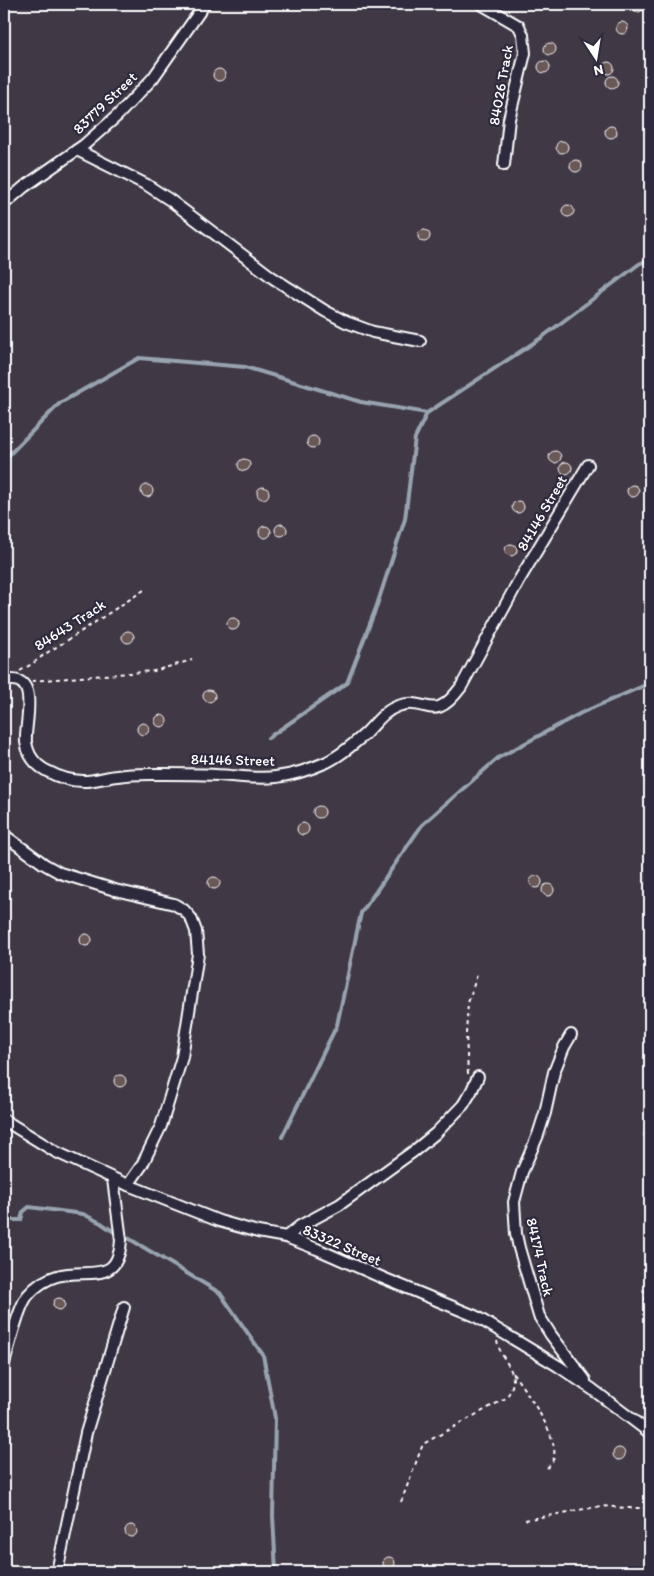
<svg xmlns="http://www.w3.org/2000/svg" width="654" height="1576" font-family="Itim,sans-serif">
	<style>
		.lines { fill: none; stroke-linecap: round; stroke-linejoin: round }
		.stream { stroke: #97a4b0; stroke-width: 4 }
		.building { fill: #695857; stroke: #fff }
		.street-casing { stroke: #fff; stroke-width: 14 }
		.path { stroke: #fff; stroke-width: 2; stroke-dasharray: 4 4; stroke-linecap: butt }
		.street { stroke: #2f2a3d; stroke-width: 10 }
		.labels { text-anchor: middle; stroke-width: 4.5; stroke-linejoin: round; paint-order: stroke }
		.street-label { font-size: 15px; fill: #fff; stroke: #2f2a3d }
	</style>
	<rect width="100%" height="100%" fill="#403845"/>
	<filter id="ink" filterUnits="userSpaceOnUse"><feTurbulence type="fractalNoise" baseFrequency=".02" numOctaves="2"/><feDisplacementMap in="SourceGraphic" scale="10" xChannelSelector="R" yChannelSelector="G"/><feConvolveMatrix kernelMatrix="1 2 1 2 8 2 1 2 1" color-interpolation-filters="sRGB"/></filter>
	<g filter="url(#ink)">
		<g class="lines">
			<g class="stream">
				<polyline points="4,460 60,403 139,358 245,367 361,402 427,413 541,338 639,264 650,259"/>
				<polyline points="268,738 347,683 376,608 405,519 415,438 427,413"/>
				<polyline points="282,1137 337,1025 361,913 422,825 498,758 581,713 650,683"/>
				<polyline points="4,1220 21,1220 23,1212 29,1207 83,1214 101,1223 117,1234"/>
				<polyline points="128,1238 220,1293 263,1355 275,1418 273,1516 276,1572"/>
			</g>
		</g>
		<g class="building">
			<polygon points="633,4 643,4 643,10 639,12 636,12 633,9"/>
			<circle cx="622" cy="28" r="6"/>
			<circle cx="550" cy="49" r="6"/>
			<circle cx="544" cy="67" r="6"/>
			<circle cx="608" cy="68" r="6"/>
			<circle cx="219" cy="75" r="6"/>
			<circle cx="612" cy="82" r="6"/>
			<circle cx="611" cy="132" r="6"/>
			<circle cx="562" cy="147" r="6"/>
			<circle cx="576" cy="166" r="6"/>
			<circle cx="568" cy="211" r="6"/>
			<circle cx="424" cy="236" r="6"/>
			<circle cx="313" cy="442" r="6"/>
			<circle cx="555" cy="457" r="6"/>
			<circle cx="244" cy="465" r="6"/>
			<circle cx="566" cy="468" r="6"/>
			<circle cx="147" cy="491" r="6"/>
			<circle cx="633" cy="491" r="6"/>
			<circle cx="263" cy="493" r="6"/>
			<circle cx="518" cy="507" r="6"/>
			<circle cx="281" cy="530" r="6"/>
			<circle cx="265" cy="532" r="6"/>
			<circle cx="511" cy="550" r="6"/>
			<circle cx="233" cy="624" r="6"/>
			<circle cx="128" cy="637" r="6"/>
			<circle cx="209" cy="696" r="6"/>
			<circle cx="161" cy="721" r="6"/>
			<circle cx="143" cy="729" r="6"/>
			<circle cx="319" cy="812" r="6"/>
			<circle cx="303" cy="829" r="6"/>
			<circle cx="536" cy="882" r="6"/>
			<circle cx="214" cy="883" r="6"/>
			<circle cx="548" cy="890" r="6"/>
			<circle cx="86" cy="940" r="6"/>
			<circle cx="120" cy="1081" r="6"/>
			<polygon points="647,1130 650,1130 650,1141 647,1141 644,1136 644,1133"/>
			<circle cx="59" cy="1304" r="6"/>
			<circle cx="619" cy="1454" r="6"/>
			<circle cx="131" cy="1531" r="6"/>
			<circle cx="389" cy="1563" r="6"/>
		</g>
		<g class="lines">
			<g class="street-casing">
				<g id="street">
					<polyline points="481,4 519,26 523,35 525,53 509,119 504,165"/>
					<polyline points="77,150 147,185 170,200 273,278 325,311 346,322 373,332 420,341"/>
					<polyline points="4,204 24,187 84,145 117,116 153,78 205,4"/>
					<path d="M4,681C42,672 24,724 26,742C28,756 35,765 47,771C58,777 71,781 83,781C95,781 106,777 117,776C133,773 150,774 166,774C188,774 209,774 231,776C246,777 261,779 276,777C293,775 311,769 327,762C341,755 355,743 366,733C376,723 384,711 398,706C428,696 432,726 461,687L518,582L588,465"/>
					<polyline points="4,835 44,864 60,873 115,890 174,904 184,910 191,918 196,931 198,954 182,1057 161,1126 142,1165 128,1185"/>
					<polyline points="571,1035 564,1047 554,1072 545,1113 538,1135 522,1172 514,1202 516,1234 519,1248 539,1316 551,1335 585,1380"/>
					<polyline points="4,1120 56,1152 128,1185 219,1221 258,1232 286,1237 317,1249 383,1278 475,1316 558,1366 592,1389 650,1433"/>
					<polyline points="286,1237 300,1226 339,1205 414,1151 436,1133 463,1105 471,1092 478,1077"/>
					<path d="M4,1364C8,1349 19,1305 28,1295C36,1286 46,1279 57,1276C87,1267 118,1287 121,1240L113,1179"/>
					<polyline points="57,1572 86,1433 124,1307"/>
				</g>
			</g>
			<g class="path">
				<polyline points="20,671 32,664 45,654 71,638 147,588"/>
				<polyline points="32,681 154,671 192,660"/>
				<polyline points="468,1074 466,1034 468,1003 477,975"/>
				<polyline points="650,1275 643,1288 650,1325"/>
				<path d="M513,1373C526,1393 558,1433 554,1457C553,1462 548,1467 545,1470"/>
				<path d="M401,1502L423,1444L506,1398C524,1372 502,1365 497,1341"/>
				<polyline points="525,1520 601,1506 626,1508 650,1508"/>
			</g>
			<use href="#street" class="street"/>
		</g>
	</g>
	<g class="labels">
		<g class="street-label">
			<text transform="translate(501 85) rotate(-80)" y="5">84026 Track</text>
			<text transform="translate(105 103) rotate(-44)" y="5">83779 Street</text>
			<text transform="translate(542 513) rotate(-60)" y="5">84146 Street</text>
			<text transform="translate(70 625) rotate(-33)" y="5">84643 Track</text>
			<text transform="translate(233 760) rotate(1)" y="5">84146 Street</text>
			<text transform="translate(342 1245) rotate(23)" y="5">83322 Street</text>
			<text transform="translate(540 1257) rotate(77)" y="5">84174 Track</text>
		</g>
	</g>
	<rect width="654" height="1576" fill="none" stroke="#2f2a3d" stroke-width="20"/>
	<rect x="10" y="10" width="634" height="1556" fill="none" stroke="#fff" stroke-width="2" filter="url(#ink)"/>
	<g transform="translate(596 58) rotate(168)" stroke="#2f2a3d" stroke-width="4" paint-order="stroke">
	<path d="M0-4L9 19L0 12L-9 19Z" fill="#ffffff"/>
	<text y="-8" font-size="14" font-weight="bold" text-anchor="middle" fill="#ffffff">N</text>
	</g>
</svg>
